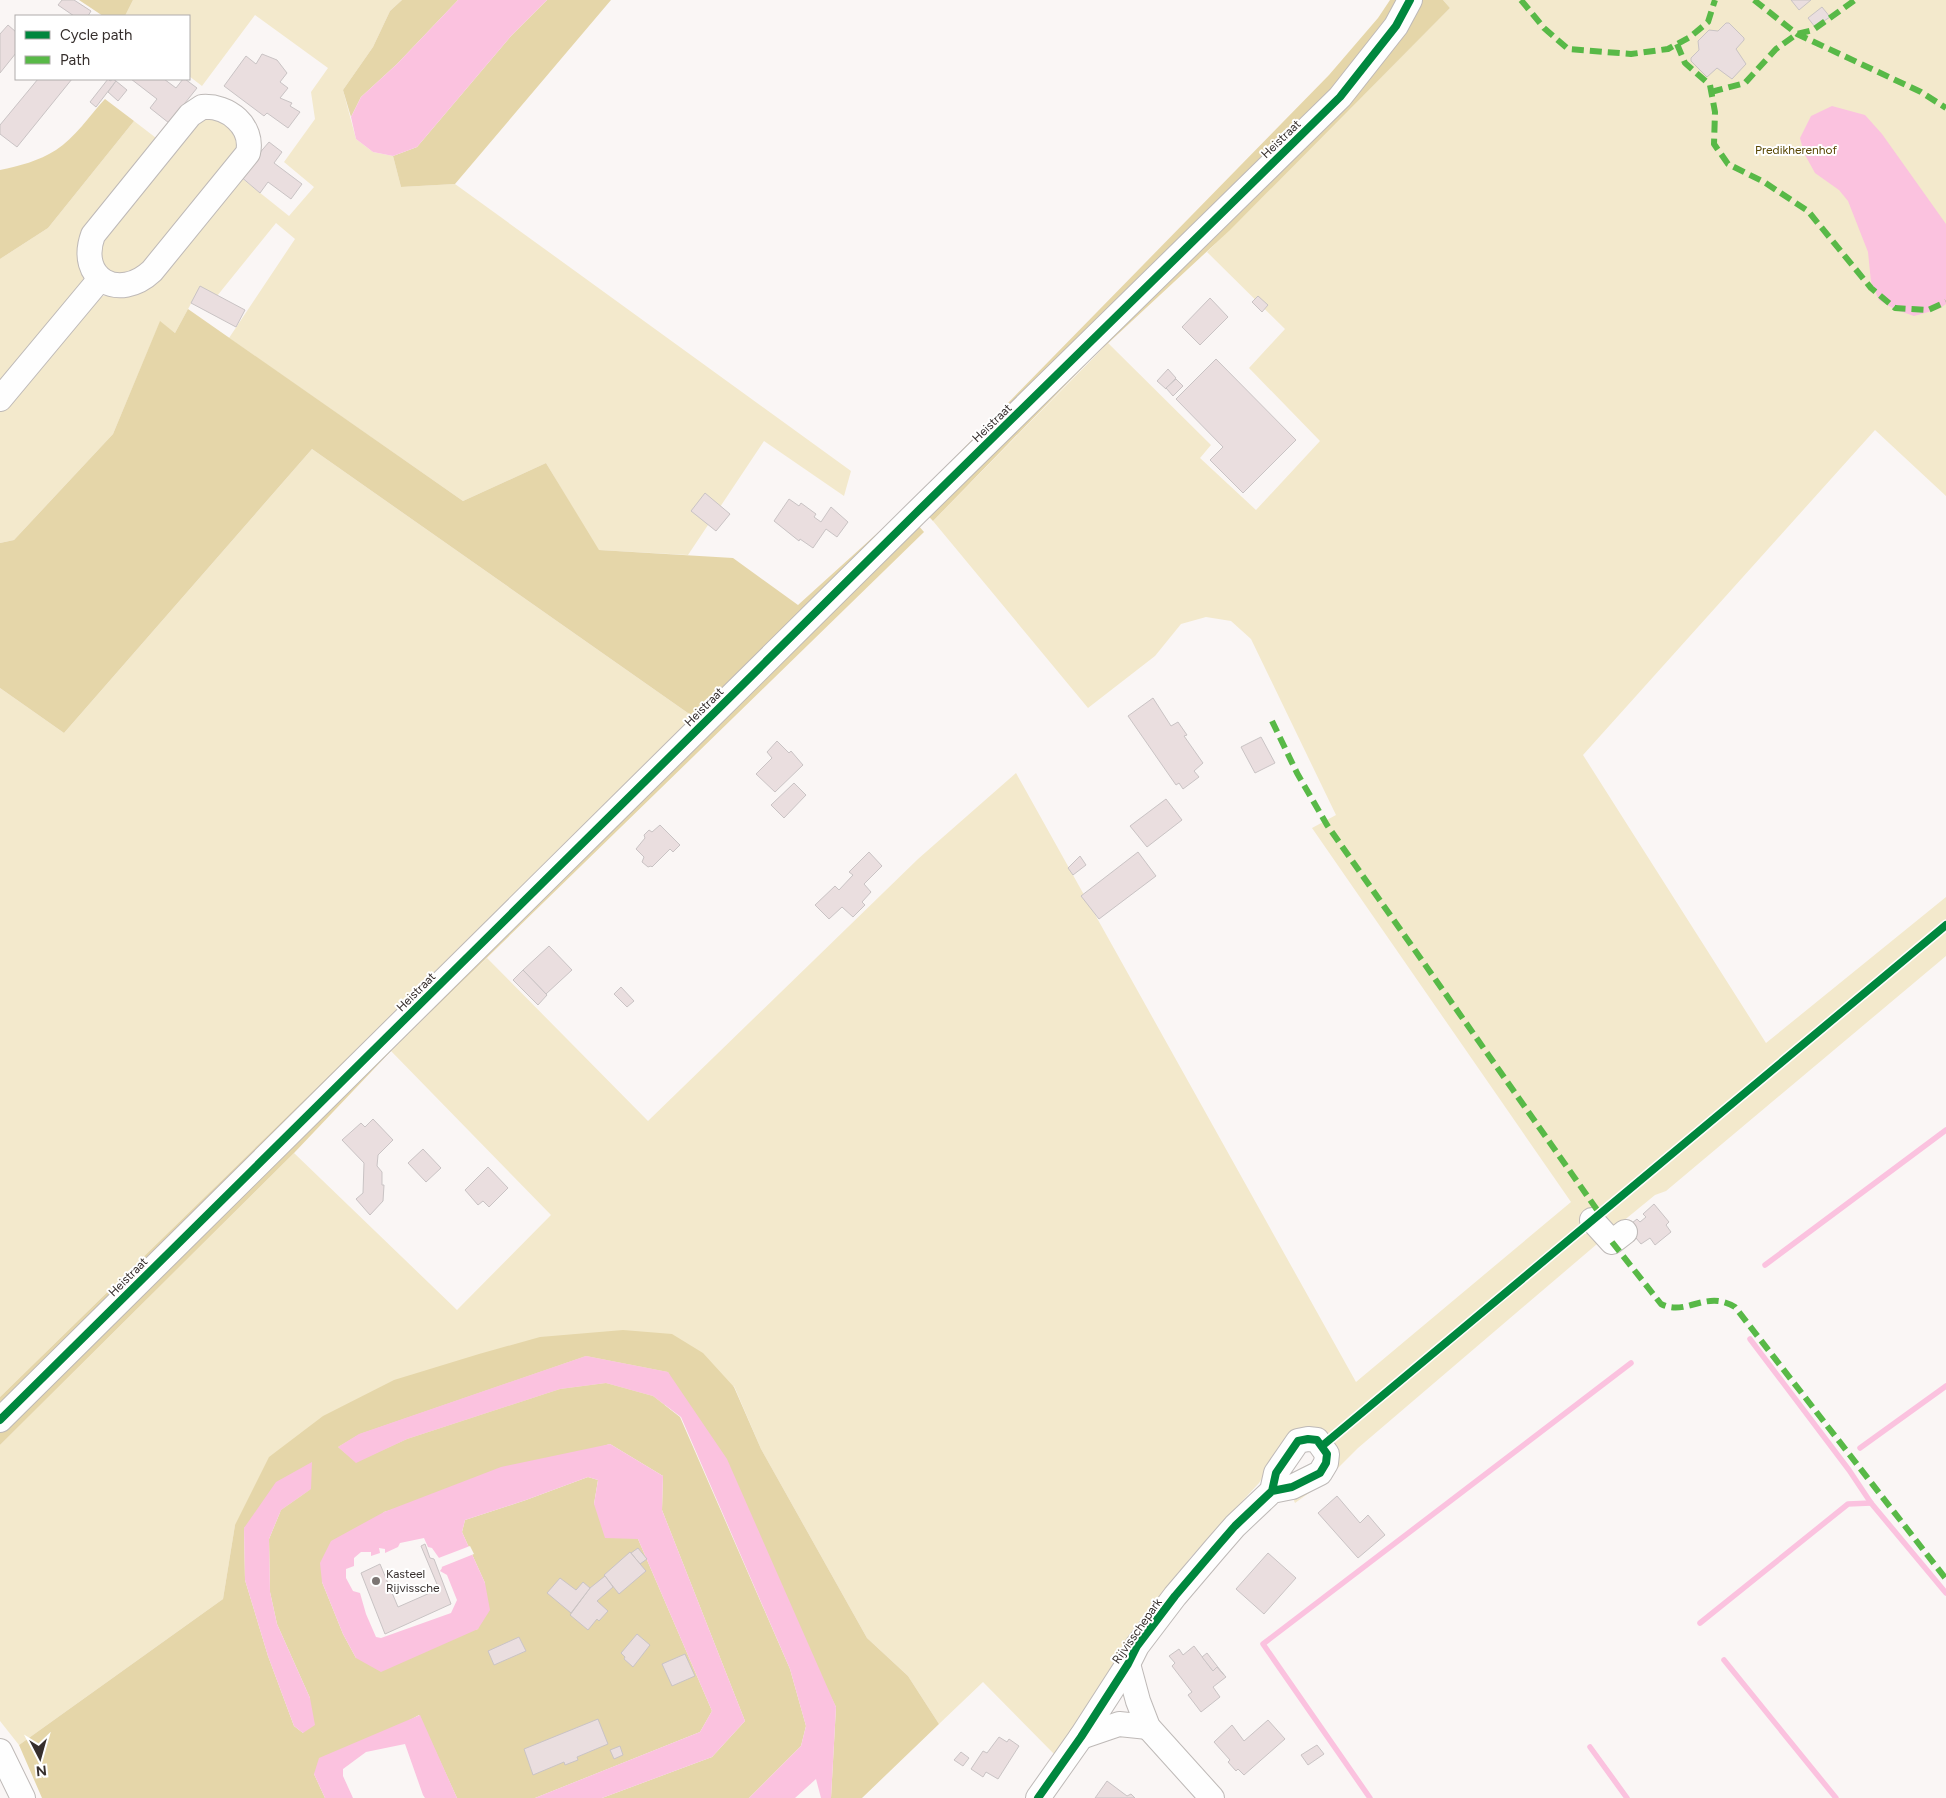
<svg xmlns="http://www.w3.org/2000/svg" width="1946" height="1798" font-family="Figtree,sans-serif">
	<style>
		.green { fill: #f3e9cc }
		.forest { fill: #e5d6a9; fill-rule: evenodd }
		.water { fill: #fbc2df; fill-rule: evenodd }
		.pier { fill: #faf6f5 }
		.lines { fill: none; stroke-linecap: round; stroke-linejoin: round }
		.stream { stroke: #fbc2df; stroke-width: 5.5 }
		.building { fill: #eadedf; stroke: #c9c3c4 }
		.minor-casing { stroke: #beb9b7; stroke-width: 26 }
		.minor { stroke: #fefefe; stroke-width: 24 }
		.quiet { stroke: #58b947; stroke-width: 6; stroke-dasharray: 12 6; stroke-linecap: butt }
		.cycleway-casing { stroke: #fff; stroke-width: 11 }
		.cycleway { stroke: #00873e; stroke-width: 8 }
		.poi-dot { fill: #7b7573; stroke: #fff; stroke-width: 2 }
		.labels { text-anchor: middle; stroke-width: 4; stroke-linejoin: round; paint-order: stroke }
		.street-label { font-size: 12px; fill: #362f2d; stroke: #fff }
		.park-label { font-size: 12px; fill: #584703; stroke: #fff }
		.poi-label { font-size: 12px; fill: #362f2d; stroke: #fff; text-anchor: start }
	</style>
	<rect width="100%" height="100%" fill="#faf6f5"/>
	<g class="green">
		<polygon points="133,0 402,0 390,11 373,47 343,90 356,139 373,152 393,156 401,187 455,184 851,471 844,496 764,441 688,555 598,550 546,463 463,501 229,338 295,239 276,223 217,296 200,287 175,333 160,322 113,434 14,540 0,543 0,259 48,228 134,121 160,141 84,266 82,301 116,293 239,176 289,216 314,187 284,162 315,119 311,92 328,68 255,15 202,86 189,76 189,16 125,16"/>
		<polygon points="1443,0 1946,0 1946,496 1875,430 1583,755 1766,1043 1946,897 1946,919 1327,1436 1277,1455 1259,1483 1190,1558 1055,1755 983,1682 939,1724 908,1676 867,1638 761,1449 734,1386 235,1525 223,1599 19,1745 0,1721 0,1445 294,1153 457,1310 551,1215 391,1051 487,958 648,1121 918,859 1016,773 1356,1382 1571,1202 1312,828 1336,815 1251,639 1231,621 1206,617 1181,624 1155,656 1088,708 933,521 1108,343 1211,445 1200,458 1256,510 1320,441 1249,368 1285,329 1207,252 1450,8"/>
		<polygon points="224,117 242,146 147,267 111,277 95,254 96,246 195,120"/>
		<polygon points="312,449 695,718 0,1397 0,688 64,733"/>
		<polygon points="1946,932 1946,956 1666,1191 1655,1195 1611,1231 1602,1219"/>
		<polygon points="1591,1233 1607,1249 1597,1244 1358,1448 1323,1483 1295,1503 1292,1496 1332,1444 1584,1234"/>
	</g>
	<g class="forest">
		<polygon points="79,0 133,0 125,16 103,16"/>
		<polygon points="402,0 458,0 397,64 361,97 351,117 343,90 373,47 390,11"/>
		<polygon points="547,0 611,0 455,184 401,187 393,156 417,147 511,36"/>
		<polygon points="1390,0 1443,0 1450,8 1230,230 1090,360 933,521 913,500 1329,75 1378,18"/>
		<path d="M105,99L134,121L48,228L0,259V170C19,166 39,161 56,150C75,138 89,116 105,99Z"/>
		<polygon points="188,309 463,501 546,463 599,550 733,558 798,605 904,509 924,532 391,1051 294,1153 0,1445 0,1397 695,718 312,449 64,733 0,688 0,543 14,540 113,434 160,321 175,333"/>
		<path d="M623,1330L672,1334L703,1353L734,1387L761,1449L867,1638L908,1676L939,1724L862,1798H831L836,1707L668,1372L586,1356L360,1434L338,1447L356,1462L407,1439L560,1389L606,1383L653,1396L680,1417L790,1669L806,1726L801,1746L749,1798H602L712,1757L745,1721L662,1510L663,1476L610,1444L384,1512L322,1582L343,1634L356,1658L478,1629L485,1583L462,1532L465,1520L526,1500L588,1477L598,1480L594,1504L638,1539L712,1711L700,1732L535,1798H457L419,1715L314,1774L325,1798H42L19,1745L223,1599L235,1525L269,1457L323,1416L394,1380L479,1354L540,1337ZM311,1489L281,1510L269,1539L270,1592L277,1624L310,1698L303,1733L294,1726L268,1656L245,1580L244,1528Z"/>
	</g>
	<g class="water">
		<polygon points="458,0 547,0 511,36 417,147 393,156 373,152 356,139 351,117 361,97 397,64"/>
		<polygon points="1832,106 1865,115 1882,134 1946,224 1946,304 1939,309 1914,316 1894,309 1879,300 1871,282 1868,252 1848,201 1839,190 1815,173 1804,153 1800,138 1811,116"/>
		<polygon points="586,1356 668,1372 727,1459 836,1707 831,1798 821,1798 816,1779 795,1798 749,1798 801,1746 806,1726 790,1669 681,1417 653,1396 606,1383 560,1389 407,1439 356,1463 338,1447 359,1434"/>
		<path d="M610,1444L663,1476L662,1510L745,1721L712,1757L602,1798H535L700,1732L712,1711L638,1539L605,1538L594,1504L598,1480L588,1477L526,1500L465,1520L462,1532L485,1583L490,1610L478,1629L381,1672L356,1658L343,1634L322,1582L320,1563L331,1541L384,1512L501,1467ZM424,1538L428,1547L432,1548L439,1558L442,1568L440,1571L447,1575L457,1600L451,1613L381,1638L376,1637L366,1614L360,1593L353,1591L346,1578V1569L354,1566V1558L361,1552H371V1556L380,1553L379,1548L385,1549V1553L398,1547L400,1543Z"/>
		<polygon points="312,1462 311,1489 281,1510 269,1539 270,1592 277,1624 310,1698 315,1725 303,1733 294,1726 268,1656 245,1580 244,1528 276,1482"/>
		<polygon points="420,1715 457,1798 425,1798 423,1795 405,1744 366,1752 343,1769 343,1776 353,1798 325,1798 314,1774 319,1758"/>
	</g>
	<polygon class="pier" points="470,1546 474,1554 439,1568 436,1559"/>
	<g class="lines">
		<g class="stream">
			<polyline points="1765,1265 1946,1130"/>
			<polyline points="1750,1339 1849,1470 1871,1503 1946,1593"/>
			<polyline points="1860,1448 1946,1386"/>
			<polyline points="1700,1623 1848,1504 1871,1503"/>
			<polyline points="1724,1660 1836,1798"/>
			<polyline points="1590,1747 1627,1798"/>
			<polyline points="1370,1798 1263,1644 1631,1363"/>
		</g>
	</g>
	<g class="building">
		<polygon points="62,0 74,0 91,11 88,16 74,16 58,5"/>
		<polygon points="1791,0 1811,0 1799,10"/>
		<polygon points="1822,7 1830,17 1815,27 1808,18"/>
		<polygon points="1726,23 1729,23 1744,38 1744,40 1736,49 1746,64 1732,79 1717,68 1707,77 1691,61 1691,58 1699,50 1698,41 1709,30 1718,31"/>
		<polygon points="8,25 16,32 16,53 0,73 0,34"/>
		<polygon points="262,54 277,60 287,73 280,82 288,88 280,98 292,103 290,106 300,112 288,128 267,113 264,116 224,86 246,56 256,64"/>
		<polygon points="38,79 72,79 17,147 0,134 0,125"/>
		<polygon points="108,79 110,81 113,79 116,81 96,107 90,102"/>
		<polygon points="131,79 164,79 176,88 183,79 185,79 197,88 169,123 150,108 157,99"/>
		<polygon points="116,81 127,90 118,101 108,92"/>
		<polygon points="269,142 282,152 274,163 302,184 291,199 268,182 260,193 240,176"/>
		<polygon points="200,286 245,310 236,327 191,303"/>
		<polygon points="1258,296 1268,305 1262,312 1252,302"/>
		<polygon points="1210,298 1228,317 1200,345 1182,327"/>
		<polygon points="1216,359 1296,440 1243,493 1210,460 1223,447 1176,399"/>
		<polygon points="1168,369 1176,378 1166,389 1157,381"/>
		<polygon points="1176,379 1183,386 1173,396 1166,388"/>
		<polygon points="705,493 730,514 716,531 691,511"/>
		<polygon points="789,499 799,506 801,503 816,514 814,517 821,522 831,507 848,522 837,537 826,529 813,548 800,539 799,541 774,521"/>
		<polygon points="1153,698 1171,726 1178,722 1187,735 1184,736 1203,763 1194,771 1199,777 1183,789 1179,783 1176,785 1128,716"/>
		<polygon points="1261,737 1275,763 1255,773 1241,747"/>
		<polygon points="777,741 789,753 791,751 803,765 775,792 756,774 772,758 767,752"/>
		<polygon points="794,783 806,795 784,818 771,805"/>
		<polygon points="1166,799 1182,820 1147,847 1130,826"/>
		<polygon points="660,825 680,845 673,852 670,849 652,867 651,866 648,867 642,862 644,857 636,849 645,838 644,835 649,830 652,832"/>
		<polygon points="869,852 882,866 864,884 871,892 862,902 865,905 853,917 842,907 829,919 815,905 835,886 839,890 853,875 849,872"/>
		<polygon points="1138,852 1156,876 1099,919 1081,896"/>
		<polygon points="1080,856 1086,865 1073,875 1068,868"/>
		<polygon points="549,946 572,970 546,994 523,970"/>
		<polygon points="523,970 547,995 538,1005 513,980"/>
		<polygon points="621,987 634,1001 627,1007 614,994"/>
		<polygon points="373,1119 393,1140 378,1155 377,1166 382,1172 382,1185 384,1185 383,1201 370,1215 356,1199 363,1193 364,1163 342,1140 361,1123 365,1127"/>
		<polygon points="423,1149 441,1168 426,1182 408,1163"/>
		<polygon points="488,1167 508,1188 489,1207 483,1201 478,1205 465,1190"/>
		<polygon points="1654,1204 1669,1222 1666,1225 1671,1232 1655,1245 1650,1238 1641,1244 1627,1227 1637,1219 1640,1222 1646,1217 1643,1214"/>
		<polygon points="1337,1496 1360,1523 1368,1515 1385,1535 1358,1558 1318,1513"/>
		<polygon points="425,1544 430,1558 434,1559 451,1604 385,1634 361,1573 380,1564 398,1607 439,1589 421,1546"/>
		<polygon points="638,1548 647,1559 640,1564 631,1553"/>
		<polygon points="630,1552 646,1571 619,1594 604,1575"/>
		<polygon points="1268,1553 1296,1578 1264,1614 1236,1589"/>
		<polygon points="605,1576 613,1587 597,1601 608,1611 599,1621 597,1619 588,1630 570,1615 590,1588"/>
		<polygon points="560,1578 576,1590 583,1582 590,1588 571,1613 547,1593"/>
		<polygon points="637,1634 650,1645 633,1667 624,1659 625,1657 621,1653"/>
		<polygon points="519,1637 526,1651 494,1665 488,1651"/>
		<polygon points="1194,1646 1213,1671 1217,1667 1226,1677 1213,1687 1220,1697 1201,1712 1188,1695 1192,1692 1172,1666 1175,1663 1169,1656 1179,1649 1183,1655"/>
		<polygon points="1207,1653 1224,1675 1217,1667 1213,1671 1202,1657"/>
		<polygon points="685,1654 695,1676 672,1686 662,1664"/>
		<polygon points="598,1719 608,1744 577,1757 578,1760 565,1765 564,1762 533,1775 524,1749"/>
		<polygon points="1268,1720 1285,1739 1244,1775 1238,1769 1236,1771 1228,1762 1230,1760 1214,1742 1232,1725 1244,1741"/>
		<polygon points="999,1737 1007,1742 1009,1739 1019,1746 998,1779 986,1772 983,1777 971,1769 983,1751 987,1753"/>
		<polygon points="1317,1745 1324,1754 1308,1765 1301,1755"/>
		<polygon points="620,1746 623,1755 614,1759 610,1750"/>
		<polygon points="961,1752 969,1758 963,1766 954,1760"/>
		<polygon points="1107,1781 1127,1796 1131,1794 1135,1798 1095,1798"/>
	</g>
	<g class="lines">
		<g class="minor-casing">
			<g id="minor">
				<path d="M202,107C228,105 254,126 248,153L152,271C119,302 77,279 93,235L190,115Z"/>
				<polyline points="0,399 100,279"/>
				<polyline points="1592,1220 1612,1242 1625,1232"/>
				<polyline points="0,1420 915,514 1340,97 1396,26 1410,0"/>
				<polyline points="1128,1664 1138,1701 1148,1727 1212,1798"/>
				<polyline points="1081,1737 1119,1724 1148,1727"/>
				<polyline points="0,1751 23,1798"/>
				<polyline points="1038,1798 1081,1737 1128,1664 1137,1646 1175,1596 1215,1549 1235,1526 1272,1491 1292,1487 1320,1473 1326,1463 1327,1454 1317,1440 1308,1439 1298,1441 1276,1473 1272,1491"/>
			</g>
		</g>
		<use href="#minor" class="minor"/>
		<g class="quiet">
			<polyline points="1521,0 1544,28 1568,49 1631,54 1668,49 1690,37 1708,22 1715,0"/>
			<polyline points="1754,0 1797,34 1921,92 1946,108"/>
			<polyline points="1677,44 1685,63 1710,85 1715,112 1714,144 1728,164 1764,182 1808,211 1871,288 1895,308 1928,310 1946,302"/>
			<polyline points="1711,92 1745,83 1776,49 1797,34 1813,30 1855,0"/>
			<polyline points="1272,721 1297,773 1327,825 1600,1214"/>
			<path d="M1612,1242L1661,1304C1686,1317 1706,1289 1735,1307L1946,1579"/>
		</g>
		<g class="cycleway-casing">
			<g id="cycleway">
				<polyline points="0,1420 915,514 1340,97 1396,26 1410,0"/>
				<polyline points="1322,1446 1946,925"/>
				<polyline points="1038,1798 1081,1737 1128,1664 1137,1646 1175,1596 1215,1549 1235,1526 1272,1491 1292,1487 1320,1473 1326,1463 1327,1454 1317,1440 1308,1439 1298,1441 1276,1473 1272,1491"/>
			</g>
		</g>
		<use href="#cycleway" class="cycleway"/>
	</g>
	<circle class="poi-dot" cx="376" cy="1581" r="5"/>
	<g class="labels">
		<g class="street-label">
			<text transform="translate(1281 139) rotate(-44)" y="4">Heistraat</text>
			<text transform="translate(992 423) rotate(-44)" y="4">Heistraat</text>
			<text transform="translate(704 707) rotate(-45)" y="4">Heistraat</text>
			<text transform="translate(416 992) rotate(-45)" y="4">Heistraat</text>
			<text transform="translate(128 1277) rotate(-45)" y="4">Heistraat</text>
			<text transform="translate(1137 1631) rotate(-55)" y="4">Rijvisschepark</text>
		</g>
		<g class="park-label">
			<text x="1796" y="154">Predikherenhof</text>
		</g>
		<g class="poi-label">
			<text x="386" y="1578">Kasteel<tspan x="386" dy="14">Rijvissche</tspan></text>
		</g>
	</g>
	<rect x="15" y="15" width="175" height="65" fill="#ffffff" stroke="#afacab"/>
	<rect x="25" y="31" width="25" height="8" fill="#00873e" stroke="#afacab"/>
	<text x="60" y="40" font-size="15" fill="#362f2d">Cycle path</text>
	<rect x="25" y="56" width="25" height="8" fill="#58b947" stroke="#afacab"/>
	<text x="60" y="65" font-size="15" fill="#362f2d">Path</text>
	<g transform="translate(40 1758) rotate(174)" stroke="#ffffff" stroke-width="4" paint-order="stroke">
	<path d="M0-4L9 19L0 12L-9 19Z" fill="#362f2d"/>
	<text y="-8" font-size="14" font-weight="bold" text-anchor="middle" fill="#362f2d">N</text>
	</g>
</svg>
